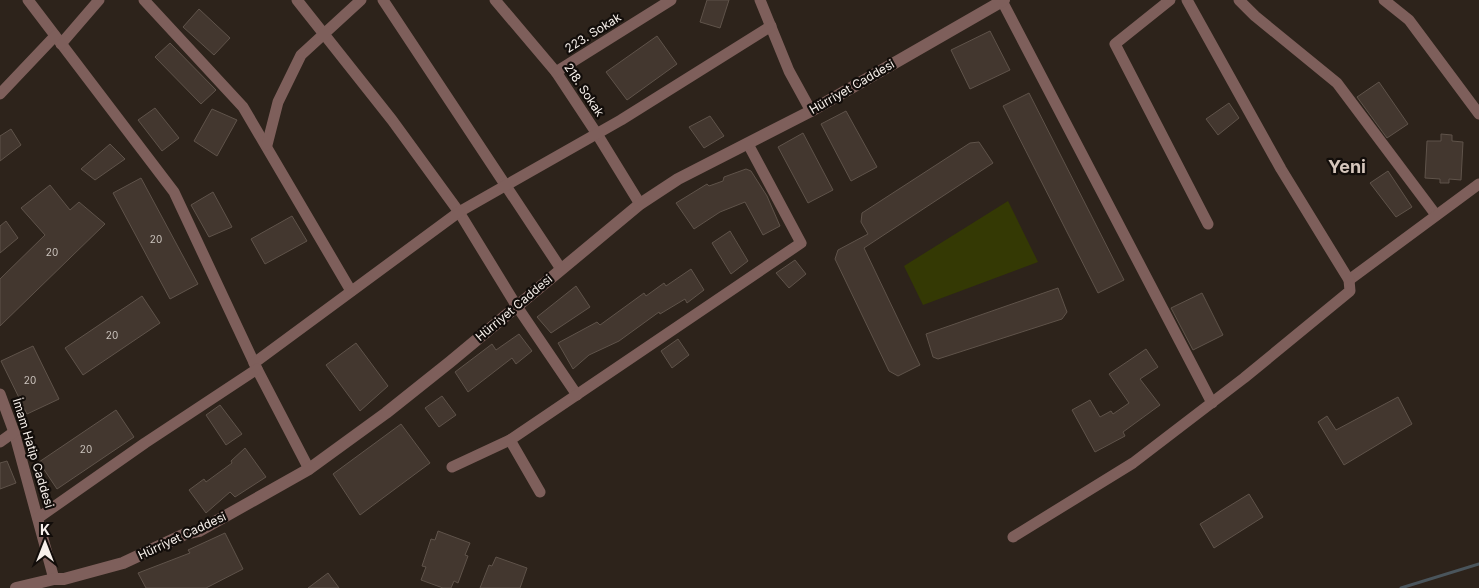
<svg xmlns="http://www.w3.org/2000/svg" width="1479" height="588" font-family="Inter,sans-serif">
	<style>
		.green { fill: #343904 }
		.lines { fill: none; stroke-linecap: round; stroke-linejoin: round }
		.stream { stroke: #4a555c; stroke-width: 3 }
		.building { fill: #43372f; stroke: #5f534a }
		.minor { stroke: #7e5f5b; stroke-width: 11 }
		.tertiary { stroke: #7e5f5b; stroke-width: 12 }
		.labels { text-anchor: middle; stroke-width: 4.5; stroke-linejoin: round; paint-order: stroke }
		.number-label { font-size: 10px; fill: #cac2bc }
		.street-label { font-size: 12px; fill: #f7f0eb; stroke: #120d0a }
		.district-label { font-size: 18px; font-weight: bold; fill: #d5c6bc; stroke: #120d0a }
	</style>
	<rect width="100%" height="100%" fill="#2d231b"/>
	<polygon class="green" points="1008,201 1038,262 923,305 904,266"/>
	<g class="lines">
		<polyline class="stream" points="1401,588 1479,564"/>
	</g>
	<g class="building">
		<polygon points="707,0 729,0 720,28 700,22"/>
		<polygon points="199,9 230,38 214,55 183,27"/>
		<polygon points="990,31 1010,70 970,89 951,50"/>
		<polygon points="657,36 677,64 627,100 606,72"/>
		<polygon points="170,43 216,90 201,104 155,57"/>
		<polygon points="1379,82 1408,124 1387,138 1357,97"/>
		<polygon points="1029,93 1124,280 1098,293 1003,106"/>
		<polygon points="1229,103 1239,118 1218,135 1206,119"/>
		<polygon points="155,108 179,138 162,151 138,120"/>
		<polygon points="212,109 237,120 217,156 194,141"/>
		<polygon points="846,111 877,167 851,181 821,124"/>
		<polygon points="710,116 724,136 704,148 689,127"/>
		<polygon points="11,129 21,145 0,161 0,136"/>
		<polygon points="803,133 833,190 808,203 778,147"/>
		<polygon points="1441,134 1452,135 1452,141 1463,142 1461,180 1449,179 1449,183 1440,183 1440,179 1425,178 1427,141 1441,141"/>
		<polygon points="979,142 993,163 864,248 920,365 898,376 889,371 835,259 838,250 868,234 861,222 862,213 970,143"/>
		<polygon points="110,144 125,159 95,180 81,169"/>
		<polygon points="746,169 751,171 767,196 780,226 763,235 745,202 720,212 694,229 676,203 707,184 709,186 723,181 724,177"/>
		<polygon points="1388,171 1412,207 1396,217 1370,183"/>
		<polygon points="141,178 198,284 170,299 113,193"/>
		<polygon points="50,185 70,210 79,202 105,224 0,326 0,279 45,235 21,208"/>
		<polygon points="213,192 232,227 209,237 191,205"/>
		<polygon points="292,216 307,241 265,264 251,239"/>
		<polygon points="6,221 18,238 0,253 0,226"/>
		<polygon points="730,231 748,261 731,274 712,243"/>
		<polygon points="795,260 806,274 789,288 776,273"/>
		<polygon points="691,269 704,290 687,303 685,299 660,314 659,312 619,341 589,355 573,369 558,343 597,322 600,325 644,293 646,296 664,283 666,286"/>
		<polygon points="576,286 590,307 551,333 537,317"/>
		<polygon points="1058,288 1067,312 1062,319 938,359 933,357 926,334"/>
		<polygon points="1202,293 1223,335 1193,350 1171,308"/>
		<polygon points="142,296 160,323 83,375 65,348"/>
		<polygon points="519,334 532,351 516,364 512,358 468,392 455,372 492,344 496,350"/>
		<polygon points="678,339 689,355 672,368 661,351"/>
		<polygon points="356,343 388,386 360,411 326,365"/>
		<polygon points="33,346 59,399 27,414 1,361"/>
		<polygon points="1146,349 1158,367 1140,379 1160,405 1123,432 1125,436 1095,452 1072,410 1090,400 1100,417 1111,411 1113,414 1129,403 1109,374"/>
		<polygon points="442,396 456,415 439,427 425,408"/>
		<polygon points="1398,397 1412,424 1344,465 1318,422 1327,416 1336,430"/>
		<polygon points="220,405 242,434 226,445 206,415"/>
		<polygon points="116,410 134,437 57,489 39,462"/>
		<polygon points="401,424 430,463 360,515 333,474"/>
		<polygon points="245,448 266,477 235,497 230,492 206,513 189,490 204,479 206,482 232,463 231,461"/>
		<polygon points="7,461 16,483 0,489 0,463"/>
		<polygon points="1249,494 1263,517 1214,548 1200,524"/>
		<polygon points="438,531 470,543 465,555 468,556 458,583 454,581 451,588 443,588 421,580 426,567 422,566 431,539 435,540"/>
		<polygon points="225,533 243,569 206,588 146,588 138,573 190,553 188,550"/>
		<polygon points="496,557 527,568 520,588 480,588 489,565 492,566"/>
		<polygon points="328,573 339,588 308,588"/>
	</g>
	<g class="lines">
		<g class="minor">
			<polyline points="28,0 174,192 257,369 309,469"/>
			<polyline points="144,0 243,107 351,291"/>
			<polyline points="297,0 392,120 459,212 516,305 577,395"/>
			<polyline points="383,0 561,269"/>
			<polyline points="495,0 556,72 597,134 640,204"/>
			<polyline points="760,0 789,71 811,111"/>
			<polyline points="1170,0 1115,44 1208,224"/>
			<polyline points="1239,0 1255,16 1337,83 1436,215"/>
			<polyline points="1384,0 1409,20 1479,114"/>
			<polyline points="1002,1 1212,403"/>
			<polyline points="61,44 99,0"/>
			<polyline points="556,72 671,0"/>
			<polyline points="0,94 55,36"/>
			<polyline points="267,145 278,102 301,55 361,0"/>
			<polyline points="1349,280 1479,184"/>
			<polyline points="254,363 459,212 621,120 771,26"/>
			<polyline points="0,394 14,432 54,579"/>
			<polyline points="510,440 540,492"/>
			<polyline points="0,442 14,432"/>
			<polyline points="452,467 510,440 801,243 748,144"/>
			<polyline points="38,518 145,443 257,369"/>
			<polyline points="1013,537 1133,463 1244,378 1350,291 1349,280 1281,169 1187,0"/>
		</g>
		<polyline class="tertiary" points="16,588 54,579 64,579 123,563 185,534 199,531 309,469 386,413 450,362 640,204 678,179 811,111 1004,0"/>
	</g>
	<g class="labels">
		<g class="number-label">
			<text x="156" y="243">20</text>
			<text x="52" y="256">20</text>
			<text x="112" y="339">20</text>
			<text x="30" y="384">20</text>
			<text x="86" y="453">20</text>
		</g>
		<g class="street-label">
			<text transform="translate(593 33) rotate(-32)" y="4">223. Sokak</text>
			<text transform="translate(852 87) rotate(-30)" y="4">Hürriyet Caddesi</text>
			<text transform="translate(584 90) rotate(56)" y="4">218. Sokak</text>
			<text transform="translate(514 308) rotate(-40)" y="4">Hürriyet Caddesi</text>
			<text transform="translate(33 453) rotate(73)" y="4">İmam Hatip Caddesi</text>
			<text transform="translate(182 536) rotate(-25)" y="4">Hürriyet Caddesi</text>
		</g>
		<g class="district-label">
			<text x="1347" y="173">Yeni</text>
		</g>
	</g>
	<g transform="translate(45 543)" stroke="#120d0a" stroke-width="4" paint-order="stroke">
	<path d="M0-4L9 19L0 12L-9 19Z" fill="#f7f0eb"/>
	<text y="-8" font-size="14" font-weight="bold" text-anchor="middle" fill="#f7f0eb">K</text>
	</g>
</svg>
